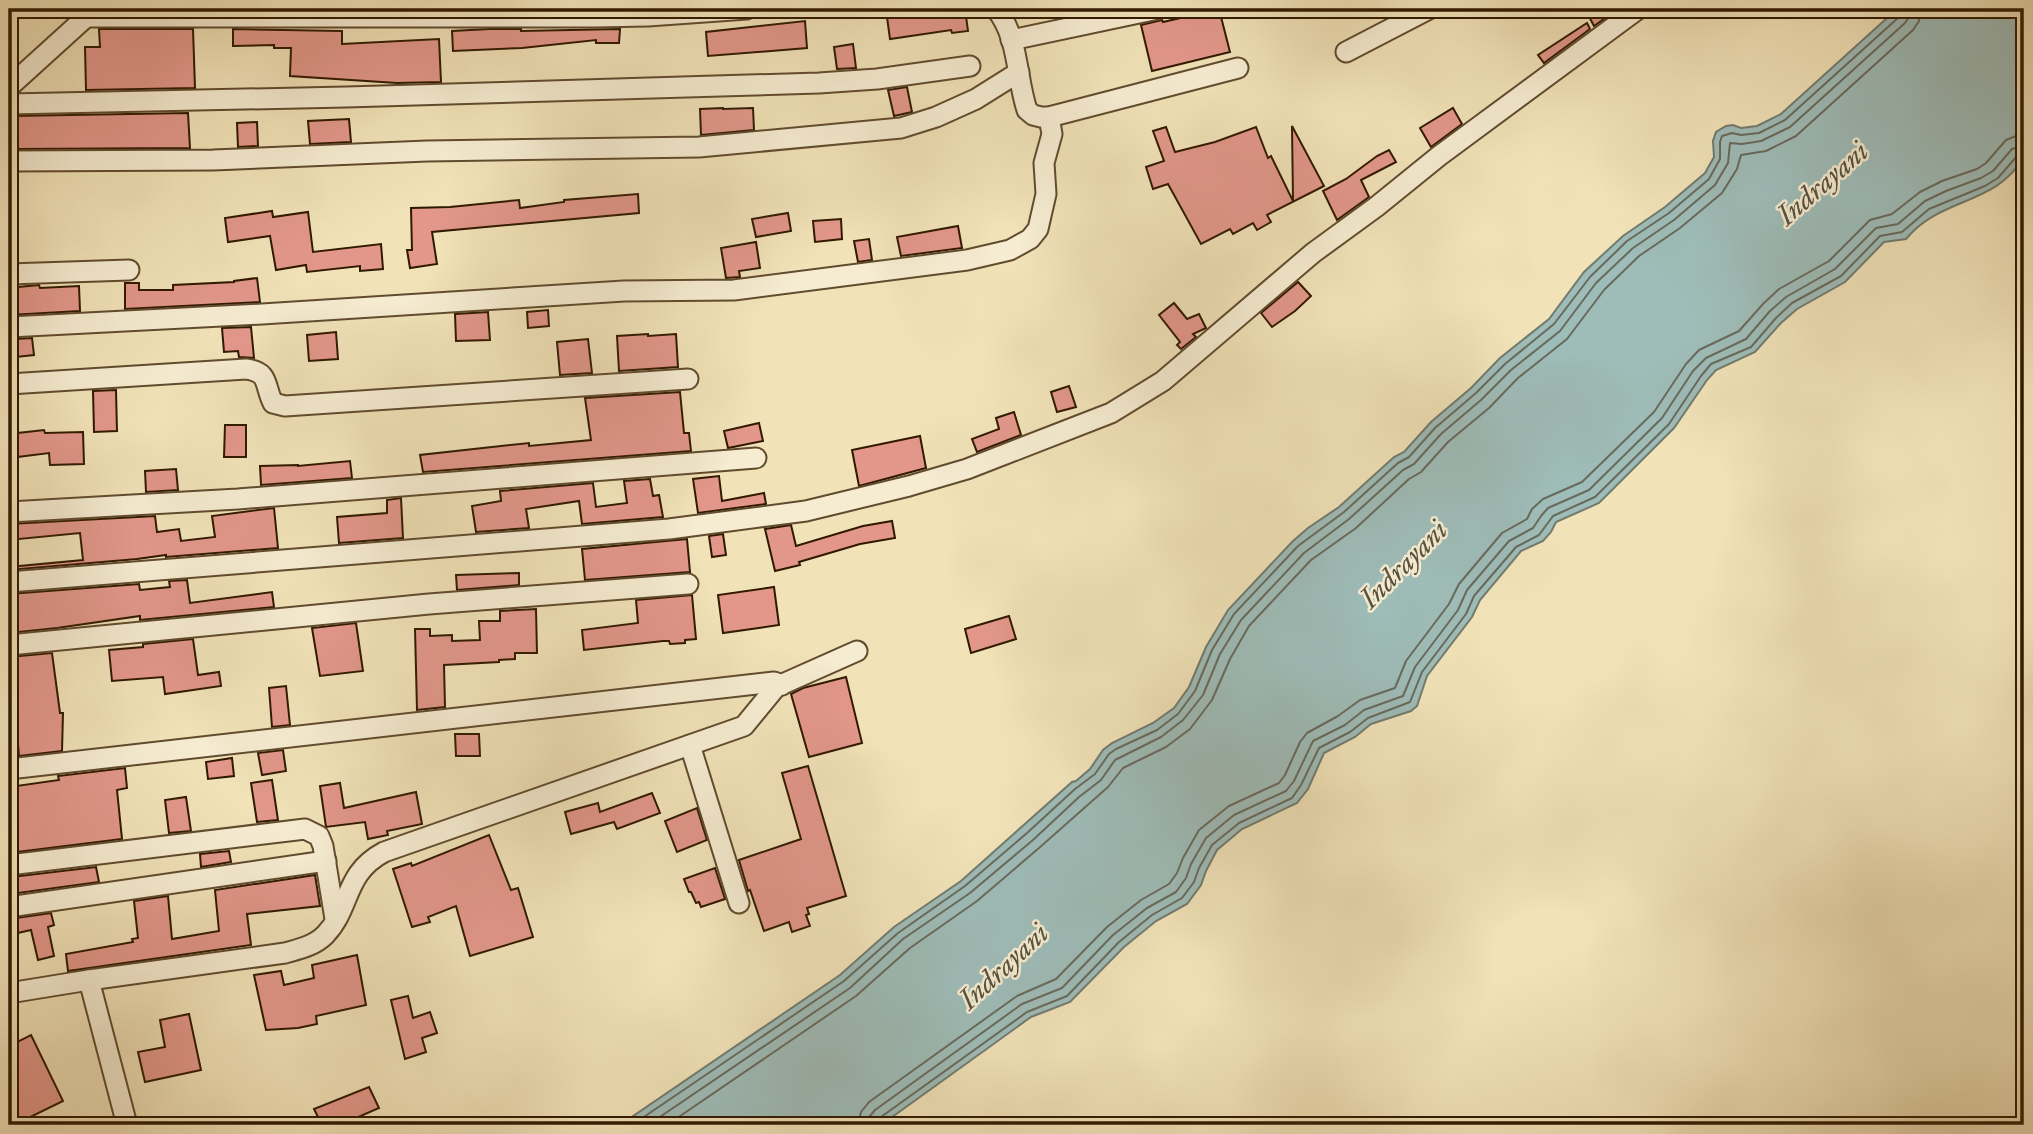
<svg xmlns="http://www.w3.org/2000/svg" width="2033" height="1134" font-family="'IM FELL Great Primer',serif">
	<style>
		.water { fill: #9ebcb8; stroke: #727b6e; stroke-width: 2 }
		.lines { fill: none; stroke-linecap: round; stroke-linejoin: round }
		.shore { stroke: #686a5c; stroke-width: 2 }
		.building { fill: #e2978a; stroke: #311900; stroke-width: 2 }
		.street-casing { stroke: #614b2e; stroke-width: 23 }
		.street { stroke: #f6ecd1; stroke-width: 19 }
		.labels { text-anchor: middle; stroke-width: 5; stroke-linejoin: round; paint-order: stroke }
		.water-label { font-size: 28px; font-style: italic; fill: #575240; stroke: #f6ecd1 }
	</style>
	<rect width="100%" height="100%" fill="#f1e2b8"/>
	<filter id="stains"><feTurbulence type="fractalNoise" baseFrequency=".00286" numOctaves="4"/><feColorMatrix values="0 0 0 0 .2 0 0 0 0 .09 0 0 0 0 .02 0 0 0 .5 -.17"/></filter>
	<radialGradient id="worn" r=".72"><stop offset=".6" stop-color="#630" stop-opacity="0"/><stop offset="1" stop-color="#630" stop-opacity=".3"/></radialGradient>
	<path class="water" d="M1897,9H2024V156C1997,206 1941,196 1906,239L1884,242L1845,282L1797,309L1781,323L1755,352L1716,370L1707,380L1674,428L1599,503L1556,522L1551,532L1543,541L1521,551L1480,600L1472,617L1427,676L1417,706L1411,711L1371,724L1355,737L1324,753L1308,789L1297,803L1242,829L1217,850L1206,871L1201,885L1187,904L1156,921L1124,947L1070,1002L1031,1017L881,1125H620L840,975L894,927L961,881L1072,782L1076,781L1090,769L1103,750L1112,743L1153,723L1174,708L1189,687L1206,647L1228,610L1293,541L1308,528L1339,507L1394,457L1404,452L1431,422L1471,388L1500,358L1549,319L1584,272L1623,236L1665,207L1705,173L1714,157L1713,141L1716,132L1726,126L1733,125L1741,128L1757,126L1781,114Z"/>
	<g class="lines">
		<g class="shore">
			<polyline points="632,1125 844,981 898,933 965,886 1027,833 1075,789 1095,774 1109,754 1116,749 1157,730 1178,714 1195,691 1212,650 1234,614 1298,546 1344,512 1398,463 1409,457 1435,428 1476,393 1505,364 1554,324 1590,277 1627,241 1669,213 1709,179 1720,159 1720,142 1722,136 1732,133 1741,135 1759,133 1785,120 1899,17 1902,9"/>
			<polyline points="648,1125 850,988 903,939 970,893 1033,840 1079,797 1101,780 1115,760 1161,737 1183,720 1203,695 1220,654 1241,620 1304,553 1349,519 1403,470 1414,464 1441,434 1481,400 1511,370 1560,331 1596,283 1633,248 1674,220 1715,185 1728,163 1730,143 1742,144 1761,141 1790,127 1905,23 1909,17 1910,9"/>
			<polyline points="667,1125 856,996 910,948 977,901 1039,848 1108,787 1123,768 1166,747 1190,729 1212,700 1230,659 1249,626 1311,560 1356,528 1409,479 1421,472 1448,442 1489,408 1518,378 1567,339 1604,290 1639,256 1680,228 1722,193 1737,169 1741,155 1766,151 1796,136 1913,30 1919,21 1921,9"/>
			<polyline points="858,1125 861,1112 869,1102 1017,996 1056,979 1107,927 1141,900 1169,884 1177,873 1183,858 1199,830 1229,806 1279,783 1285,775 1300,742 1307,733 1338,716 1360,700 1395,688 1406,661 1449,604 1459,584 1502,533 1527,519 1532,509 1543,499 1582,482 1654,412 1686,364 1699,350 1739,331 1763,304 1779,289 1829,261 1870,220 1892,214 1920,192 1942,181 1977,169 1986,163 2006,140 2016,136 2024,135"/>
			<polyline points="869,1125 870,1116 875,1110 1022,1004 1062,988 1113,935 1147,908 1176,892 1186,878 1191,864 1206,838 1234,815 1286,791 1294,781 1313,741 1345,725 1364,710 1403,696 1415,667 1458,610 1467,590 1509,541 1533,528 1541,516 1548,508 1589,490 1662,418 1693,371 1706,358 1746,339 1770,311 1786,297 1835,269 1876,228 1898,224 1925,201 1946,191 1981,178 1993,171 2012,149 2024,145"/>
			<polyline points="878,1125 881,1117 1027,1012 1067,996 1119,942 1152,915 1182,898 1194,882 1199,868 1212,845 1239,823 1292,798 1301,785 1319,748 1350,732 1368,718 1410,702 1422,672 1466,614 1474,596 1516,547 1539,535 1553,516 1595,497 1669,424 1701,376 1711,364 1751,347 1776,318 1792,303 1841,276 1880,236 1902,232 1929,209 1985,186 1998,178 2017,156 2024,154"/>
		</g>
	</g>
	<g class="building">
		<polygon points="900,9 965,9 968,31 952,33 951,30 890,39 886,10"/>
		<polygon points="1219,9 1230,52 1152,71 1141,25 1162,20 1163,22"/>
		<polygon points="1585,9 1618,9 1594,26"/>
		<polygon points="805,21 807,48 708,56 706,32"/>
		<polygon points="1587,23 1590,29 1544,63 1538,55"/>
		<polygon points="99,29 193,29 195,88 86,90 85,47 100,47"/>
		<polygon points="233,29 342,31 342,44 439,39 441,82 397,83 290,76 291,48 274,48 274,45 233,46"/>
		<polygon points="490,29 521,29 521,31 620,29 619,43 596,43 596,40 522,48 453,51 452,31"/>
		<polygon points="853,44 856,68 837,69 834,47"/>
		<polygon points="907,87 912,112 894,116 888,90"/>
		<polygon points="723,108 723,109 753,108 754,130 701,135 700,109"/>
		<polygon points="1453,108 1462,124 1431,147 1420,128"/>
		<polygon points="188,113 190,148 12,149 11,116"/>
		<polygon points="349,119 351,142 310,144 308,121"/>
		<polygon points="257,122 258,146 238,147 237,123"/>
		<polygon points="1292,126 1324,186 1267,215 1271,222 1257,230 1253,223 1233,234 1230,229 1201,244 1168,184 1153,189 1146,167 1164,161 1153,131 1166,127 1175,152 1215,142 1256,127 1268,158 1271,156 1293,201"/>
		<polygon points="1389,150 1396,162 1361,180 1369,197 1337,220 1323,191 1346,179 1377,156"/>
		<polygon points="638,194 639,213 432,232 437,264 410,268 407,250 412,250 411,208 450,207 519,200 520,208 564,202 564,200"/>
		<polygon points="272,211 273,217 308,212 313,252 381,244 383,269 360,271 360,266 307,272 306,265 276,270 270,236 228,242 225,218"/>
		<polygon points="788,213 791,231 756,237 752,219"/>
		<polygon points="841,219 842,239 815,242 813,221"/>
		<polygon points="958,226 962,248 901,256 897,237"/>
		<polygon points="869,239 872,260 858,262 854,241"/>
		<polygon points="756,242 760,268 739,271 740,277 726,278 721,248"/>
		<polygon points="257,278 260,302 125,309 125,283 139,283 139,290 173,290 173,285 234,282 234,281"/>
		<polygon points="1298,282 1311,296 1295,311 1272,327 1261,313"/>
		<polygon points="39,285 40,288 79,286 80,311 9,315 9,294 18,293 18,287"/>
		<polygon points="1174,303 1187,319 1199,314 1206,328 1193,334 1196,337 1181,349 1177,345 1180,342 1159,315"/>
		<polygon points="548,310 549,326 528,328 527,312"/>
		<polygon points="488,312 490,340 456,341 455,314"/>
		<polygon points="251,327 254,358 239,357 238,351 224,352 222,328"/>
		<polygon points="336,332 338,359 309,361 307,335"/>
		<polygon points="648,334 648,336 676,334 678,367 619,371 617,336"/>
		<polygon points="32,338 34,355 16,357 15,339"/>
		<polygon points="588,339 592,373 560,375 557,342"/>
		<polygon points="1069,386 1076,407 1057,412 1051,392"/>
		<polygon points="116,390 117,431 94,432 93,391"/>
		<polygon points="680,392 684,433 689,433 691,451 423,472 420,455 529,443 529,446 591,440 585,398"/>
		<polygon points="1014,412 1021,435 977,452 972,439 999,429 996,418"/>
		<polygon points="759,423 763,441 728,448 724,431"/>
		<polygon points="225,425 246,425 246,457 224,457"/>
		<polygon points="44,430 45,433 83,432 84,464 50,465 49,453 9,458 9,434"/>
		<polygon points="920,436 926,468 859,486 852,450"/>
		<polygon points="350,461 352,478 261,485 260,466 298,465 298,466"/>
		<polygon points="176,469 178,490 146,492 145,471"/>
		<polygon points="719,476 722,501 764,493 766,504 698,513 693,479"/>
		<polygon points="650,479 653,496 659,495 663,517 582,524 579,501 526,509 529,528 476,532 472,506 501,501 500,491 593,483 596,507 627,503 624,481"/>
		<polygon points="401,498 403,538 339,543 337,517 387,513 387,500"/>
		<polygon points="274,508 278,548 166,557 166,555 137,559 9,570 9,567 83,560 80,533 9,540 9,524 155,516 157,532 179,529 181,541 215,537 212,516"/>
		<polygon points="892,521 895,538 860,544 799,562 800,565 775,571 765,529 791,525 796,546 863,526"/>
		<polygon points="723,534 726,555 712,557 709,536"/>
		<polygon points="687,539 690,572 585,580 582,549"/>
		<polygon points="519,573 519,585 457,590 456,575"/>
		<polygon points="187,580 190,603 272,592 274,607 140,620 140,616 57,628 9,633 9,594 139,584 140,590 170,587 169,581"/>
		<polygon points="774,587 779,625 723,633 718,595"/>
		<polygon points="692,595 696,639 685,640 685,643 670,644 669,641 663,641 584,650 582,630 638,623 636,600"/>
		<polygon points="536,609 537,653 515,653 515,659 499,660 499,662 444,665 445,707 417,710 415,629 430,629 430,636 452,635 452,641 480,640 479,621 500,621 500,611"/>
		<polygon points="1009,616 1016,639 971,653 965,629"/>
		<polygon points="356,623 363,671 320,676 312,628"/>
		<polygon points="193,639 198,675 219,672 221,686 165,694 163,677 112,681 109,650 143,647 143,644"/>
		<polygon points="52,653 60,713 63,713 62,751 19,756 17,732 9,733 9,657"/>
		<polygon points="846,677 862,743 809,757 791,694 803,688"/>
		<polygon points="286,686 290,725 272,727 269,688"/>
		<polygon points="455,734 479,734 480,756 456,756"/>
		<polygon points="283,750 286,771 262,775 258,753"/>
		<polygon points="232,758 234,776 208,779 206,762"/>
		<polygon points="808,766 846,896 807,908 809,914 806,915 810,926 792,932 789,922 764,931 750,890 748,891 739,860 801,839 782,773"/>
		<polygon points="125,768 127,788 117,790 122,839 9,853 9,787 59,780 58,776"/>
		<polygon points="272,780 278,820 257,822 251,783"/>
		<polygon points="340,783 344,808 416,792 422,824 387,831 388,835 368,839 365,822 326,827 320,786"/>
		<polygon points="652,793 660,813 617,829 614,822 571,834 565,812 598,803 600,812"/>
		<polygon points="186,797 191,831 169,833 165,800"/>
		<polygon points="697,808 707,840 677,852 665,821"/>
		<polygon points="489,835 511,890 518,888 533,937 470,956 456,906 428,917 430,922 412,927 393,869 411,863 412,866"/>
		<polygon points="229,851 231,862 201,867 200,854"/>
		<polygon points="96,867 99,882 11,894 9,884 12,882 11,877"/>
		<polygon points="715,868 725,899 701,907 699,902 696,903 691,892 689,892 684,879"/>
		<polygon points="315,875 320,906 247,914 251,945 68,971 66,954 133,942 132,939 138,938 134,901 168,896 172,939 219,931 215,890"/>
		<polygon points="51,913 54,925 48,927 54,956 38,960 31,930 9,935 9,919"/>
		<polygon points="357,955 366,1005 316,1016 317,1024 298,1028 266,1030 254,975 281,971 284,985 314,978 312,965"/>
		<polygon points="408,996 413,1018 430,1012 437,1033 422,1038 426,1052 405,1059 391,1000"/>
		<polygon points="189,1014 201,1070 145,1082 138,1052 165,1047 160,1020"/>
		<polygon points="31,1035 63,1101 14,1125 9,1125 9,1046"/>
		<polygon points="369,1087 379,1108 340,1125 322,1125 314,1109"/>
	</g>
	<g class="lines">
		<g class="street-casing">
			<g id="street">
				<path d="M996,9C1019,37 1016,77 1027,110L1033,115L1041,117H1049L1238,68"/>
				<polyline points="87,17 595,17 648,16 747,9"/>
				<polyline points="1011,40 1158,9"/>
				<polyline points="1346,52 1429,9"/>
				<polyline points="9,87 95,9"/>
				<polyline points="9,104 346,97 819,83 877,79 970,66"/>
				<polyline points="9,161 213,160 427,151 699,147 901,128 936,117 976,99 1019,72"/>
				<polyline points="9,274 129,270"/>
				<polyline points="9,327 262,314 624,291 734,290 967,260 1010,250 1030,239 1038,229 1046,194 1044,163 1052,134 1049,117"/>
				<path d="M9,384L246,369C270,372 264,385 273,403L285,406L688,379"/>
				<polyline points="9,512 238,499 756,458"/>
				<polyline points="9,582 669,529 806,511 909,486 967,469 1111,413 1163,381 1313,253 1376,207 1439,156 1638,9"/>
				<polyline points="9,645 429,604 688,584"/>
				<polyline points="690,745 739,903"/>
				<polyline points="9,769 774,682 782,685"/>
				<polyline points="9,865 305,829 319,836 323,846 335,919"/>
				<polyline points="9,907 326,861"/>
				<polyline points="89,980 127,1125"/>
				<path d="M9,993L89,980L285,953C299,949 314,946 325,935C352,907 343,874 384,852L744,726L776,687L857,651"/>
			</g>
		</g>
		<use href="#street" class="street"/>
	</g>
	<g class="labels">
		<g class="water-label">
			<text transform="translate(1822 183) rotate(-41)" y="10">Indrayani</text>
			<text transform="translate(1403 564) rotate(-45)" y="10">Indrayani</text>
			<text transform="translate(1003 966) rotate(-43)" y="10">Indrayani</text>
		</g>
	</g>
	<rect width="2033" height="1134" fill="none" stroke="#f1e2b8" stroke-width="35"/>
	<rect x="10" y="10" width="2012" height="1113" fill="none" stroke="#311900" stroke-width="3.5"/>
	<rect x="18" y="18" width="1998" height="1099" fill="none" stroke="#311900" stroke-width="2"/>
	<rect width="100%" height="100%" filter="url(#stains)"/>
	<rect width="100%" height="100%" fill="url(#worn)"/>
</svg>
